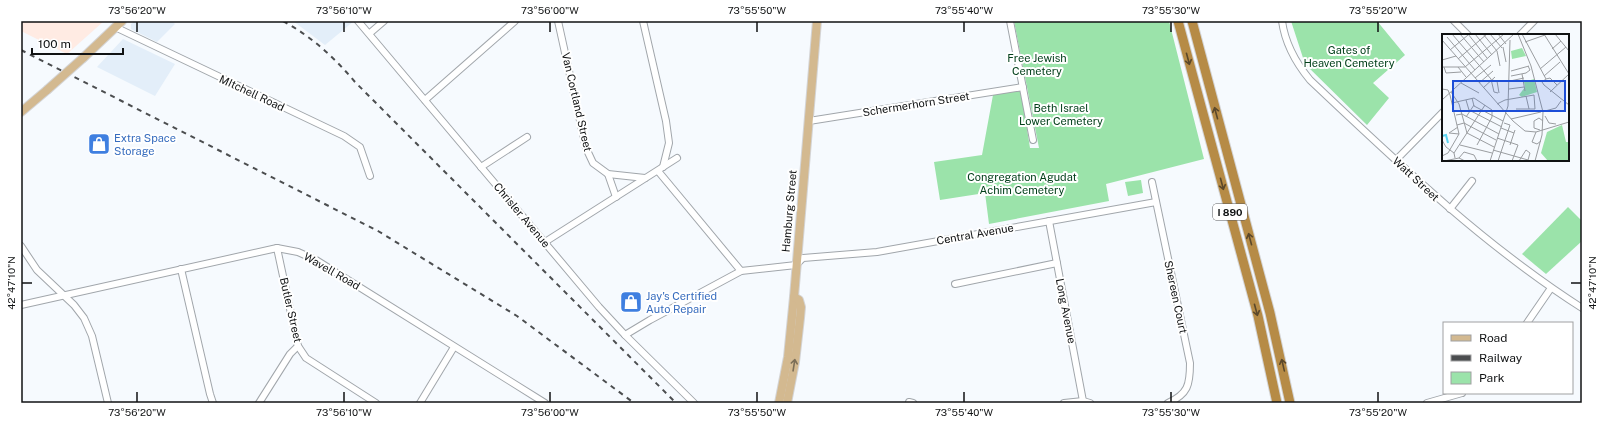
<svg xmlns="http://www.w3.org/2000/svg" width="1603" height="424" font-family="'Public Sans',sans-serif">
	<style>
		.built { fill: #e3eef9 }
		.industrial { fill: #ffebe3 }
		.green { fill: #9be3aa }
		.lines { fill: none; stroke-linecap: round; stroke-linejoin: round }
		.minor-casing { stroke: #a1a6ab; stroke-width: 8 }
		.major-casing { stroke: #d4d4d5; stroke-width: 10 }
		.highway-casing { stroke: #d4d4d5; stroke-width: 11 }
		.minor { stroke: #fff; stroke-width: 6 }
		.major { stroke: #d3b990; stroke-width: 8 }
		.highway { stroke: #b68b46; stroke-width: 9 }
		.rail { stroke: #4b4d4f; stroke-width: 2; stroke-dasharray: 5 5; stroke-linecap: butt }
		.major-bridge-casing { stroke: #d4d4d5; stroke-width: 10; stroke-linecap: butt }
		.major-bridge { stroke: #d3b990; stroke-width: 8 }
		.oneway { stroke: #5b482a }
		.oneway2 { stroke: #7b6e58 }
		.ticks { fill: none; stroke: #101213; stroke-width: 1.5 }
		.labels { text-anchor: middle; stroke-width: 4; stroke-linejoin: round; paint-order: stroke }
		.shield { fill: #fff; stroke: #58595a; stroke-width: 1 }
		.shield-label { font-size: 10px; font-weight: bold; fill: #101213 }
		.park-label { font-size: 11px; fill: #03401b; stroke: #fff }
		.street-label { font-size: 11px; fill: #101213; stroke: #fff }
		.shop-label { font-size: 11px; fill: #366cbe; stroke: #fff; text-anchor: start }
		.inset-river { fill: none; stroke: #59d2ef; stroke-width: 2 }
		.inset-road { fill: none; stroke: #9a9da0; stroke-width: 1 }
		.view { fill: #1d4ed8; fill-opacity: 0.15; stroke: #1d4ed8; stroke-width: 2 }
		.inset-edge { fill: none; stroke: #101213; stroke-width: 2 }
		.neatline { fill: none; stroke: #101213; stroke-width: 1.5 }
		.ticks-label { font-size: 10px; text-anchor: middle; fill: #101213 }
	</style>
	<rect width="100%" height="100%" fill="#f6fafe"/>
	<g class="built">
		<polygon points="135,21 172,21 175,24 157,42 131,29 131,24"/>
		<polygon points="293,21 354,21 325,45"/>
		<polygon points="123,39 175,64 155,96 97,67"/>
	</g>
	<polygon class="industrial" points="21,21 104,21 67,54 21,31"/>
	<g class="green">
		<polygon points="1014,21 1169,21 1204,159 1106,184 1109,201 989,224 985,193 940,200 934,162 982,155 993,95 1021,90 1030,148 1039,148"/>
		<polygon points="1291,21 1377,21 1405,55 1373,83 1389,98 1367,125 1305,64"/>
		<polygon points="1141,180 1143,193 1128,196 1125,182"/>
		<polygon points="1568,207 1582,221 1582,241 1546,274 1522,254"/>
	</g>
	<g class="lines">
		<g class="minor-casing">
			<g id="minor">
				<polyline points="358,21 599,307 625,335 694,403"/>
				<polyline points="558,21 586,148 593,163 608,174 645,178"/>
				<polyline points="643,21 666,121 669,143 663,167"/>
				<polyline points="1010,21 1033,140"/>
				<path d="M1282,21C1285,43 1296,63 1310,80C1396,161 1482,244 1582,308"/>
				<polyline points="1454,21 1468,35"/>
				<polyline points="115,27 344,136 360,147 370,176"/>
				<polyline points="370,33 384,21"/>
				<polyline points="1520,35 1534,21"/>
				<polyline points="425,100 515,21"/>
				<polyline points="809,121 1023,87"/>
				<polyline points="1396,160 1443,112"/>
				<polyline points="481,167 527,137"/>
				<polyline points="658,171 741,271"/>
				<polyline points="608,174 616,197"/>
				<path d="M1152,182L1190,363C1190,385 1188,394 1168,403"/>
				<polyline points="1450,209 1472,181"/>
				<polyline points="1049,221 1083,401"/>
				<polyline points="545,242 677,158"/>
				<polyline points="21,246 37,270 74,305 84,318 92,336 108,403"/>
				<polyline points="277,248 298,346 306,358 376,403"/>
				<polyline points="181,269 210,394 213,403"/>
				<polyline points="955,284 1057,263"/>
				<polyline points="21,305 277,248 298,252 316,260 545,403"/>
				<polyline points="1527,323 1551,288"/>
				<polyline points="625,335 650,320 741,271 796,265 803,258 877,252 1156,202"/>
				<polyline points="909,402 913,403"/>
				<polyline points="259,403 290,354 298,346"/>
				<polyline points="420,403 454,347"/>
				<polyline points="1064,403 1083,401 1090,403"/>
				<polyline points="1427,403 1462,393"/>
			</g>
		</g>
		<g class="major-casing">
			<g id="major">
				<polyline points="83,58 122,21"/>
				<polyline points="21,112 47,90"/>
				<polyline points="779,403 788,357 794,297 817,21"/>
				<polyline points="787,403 795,362 800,318 801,307 799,300 794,297"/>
			</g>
		</g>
		<g class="highway-casing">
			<g id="highway">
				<polyline points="1178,21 1258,316 1277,403"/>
				<polyline points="1192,21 1270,313 1290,403"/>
			</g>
		</g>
		<use href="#minor" class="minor"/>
		<use href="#major" class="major"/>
		<use href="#highway" class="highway"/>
		<g class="rail">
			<path d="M283,21C312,37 334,57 355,82L676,403"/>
			<polyline points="21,50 378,231 517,316 634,403"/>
		</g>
		<g class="major-bridge-casing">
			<polyline id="major-bridge" points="47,90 83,58"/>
		</g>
		<use href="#major-bridge" class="major-bridge"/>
	</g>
	<defs><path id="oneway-shaft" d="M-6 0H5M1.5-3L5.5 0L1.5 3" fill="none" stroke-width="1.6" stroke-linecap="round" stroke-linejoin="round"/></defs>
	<g class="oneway">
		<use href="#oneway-shaft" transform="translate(1188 59) rotate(75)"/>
		<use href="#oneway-shaft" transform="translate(1216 113) rotate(-105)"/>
		<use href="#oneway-shaft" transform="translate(1222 184) rotate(75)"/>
		<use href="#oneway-shaft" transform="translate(1250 239) rotate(-105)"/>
		<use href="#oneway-shaft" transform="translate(1256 310) rotate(75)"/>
		<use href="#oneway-shaft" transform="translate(1283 365) rotate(-103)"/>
	</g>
	<use class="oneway2" href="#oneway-shaft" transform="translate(794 365) rotate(-81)"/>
	<path class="ticks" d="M137,22V32M344,22V32M550,22V32M757,22V32M964,22V32M1171,22V32M1378,22V32M22,283H32M1571,283H1581M137,392V402M344,392V402M550,392V402M757,392V402M964,392V402M1171,392V402M1378,392V402"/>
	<defs>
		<g id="shop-square" transform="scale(1.15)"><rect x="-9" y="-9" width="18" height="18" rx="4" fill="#3f7fe0" stroke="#fff"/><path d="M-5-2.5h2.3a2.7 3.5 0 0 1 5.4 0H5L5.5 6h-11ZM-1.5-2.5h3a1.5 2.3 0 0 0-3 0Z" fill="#fff"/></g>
	</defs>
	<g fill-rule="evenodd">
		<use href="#shop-square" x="99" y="144"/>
		<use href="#shop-square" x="631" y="302"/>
	</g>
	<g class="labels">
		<rect class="shield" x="1213" y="204" width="34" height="16" rx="3"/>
		<g class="shield-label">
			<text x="1230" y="216">I 890</text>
		</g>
		<g class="park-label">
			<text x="1349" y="54">Gates of<tspan x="1349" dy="13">Heaven Cemetery</tspan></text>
			<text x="1037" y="62">Free Jewish<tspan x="1037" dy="13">Cemetery</tspan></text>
			<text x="1061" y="112">Beth Israel<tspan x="1061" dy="13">Lower Cemetery</tspan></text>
			<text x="1022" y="181">Congregation Agudat<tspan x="1022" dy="13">Achim Cemetery</tspan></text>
		</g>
		<g class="street-label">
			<text transform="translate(252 93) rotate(25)" y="4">MItchell Road</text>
			<text transform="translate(577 102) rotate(77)" y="4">Van Cortland Street</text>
			<text transform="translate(916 104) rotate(-9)" y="4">Schermerhorn Street</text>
			<text transform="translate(1416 179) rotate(43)" y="4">Watt Street</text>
			<text transform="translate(789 211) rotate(-85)" y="4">Hamburg Street</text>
			<text transform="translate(522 215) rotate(50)" y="4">Chrisler Avenue</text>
			<text transform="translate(975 234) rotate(-10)" y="4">Central Avenue</text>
			<text transform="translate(332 271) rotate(30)" y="4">Wavell Road</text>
			<text transform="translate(1176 297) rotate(78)" y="4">Shereen Court</text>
			<text transform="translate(291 310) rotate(77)" y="4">Butler Street</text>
			<text transform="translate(1066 311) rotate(79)" y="4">Long Avenue</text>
		</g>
		<g class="shop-label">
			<text x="114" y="142">Extra Space<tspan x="114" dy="13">Storage</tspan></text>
			<text x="646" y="300">Jay's Certified<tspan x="646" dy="13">Auto Repair</tspan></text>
		</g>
	</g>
	<g transform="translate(1442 34)">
		<rect width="127" height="127" fill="#f6fafe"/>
		<path d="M80,14L84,22L70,25L69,17ZM92,45L95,58L80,63L77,61L83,53L82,48ZM120,91L124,108H127V127H106L99,119L105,98Z" fill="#9be3aa"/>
		<path class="inset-river" d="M0,102L4,101L6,109"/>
		<path class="inset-road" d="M10,0L49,45L52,58L56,59M18,0L42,28M26,0L45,24M33,0L50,21M41,0L55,17L58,32M48,0L60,14M56,0L64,10M76,0L89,32L101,78L100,101L93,127M80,0L104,45L100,48L102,51L127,71M102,0L127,40M113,0L127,17M5,3L33,36M0,6L71,87L83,97L94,98M83,8L103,1M61,13L64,28M110,15L119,7M8,16L26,1M16,25L45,0M0,26L14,22M0,33H23L62,0M2,33L4,39L19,38M16,33L24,43M98,35L124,13M69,37L87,32M80,40L83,57M69,42L84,39L88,36L86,32M102,42L118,28M33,44L49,31M104,45L108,44L115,51M50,46L55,47L57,59M68,47L82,44M19,49L37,59M37,49L51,37M41,54L53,43M0,55L6,56L8,61L17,100L6,119L0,122M67,55L82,53M9,58L17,70L25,99M108,58L127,40M84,62L87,75M30,64L32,72L61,87M0,66L72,0M24,66L27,76L60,93M10,69L32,64L50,76V83L35,111M55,70L63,66L92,61M74,75H93L92,61M103,77L114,74L119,67M14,81L20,80L57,100M103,82L107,89L114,90M24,83L32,71M69,85L99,78M15,91L22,89L54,106M16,93L7,99L17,100M59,94L72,99M98,96L92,94V87L97,84L101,87M25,99L52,113M55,104L76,111L70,127M0,106L4,113L12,119L13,124M99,107L95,110L90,108L94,98L127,88M18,111L50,119M68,111L73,96M51,116L86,126M12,119L43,71M17,124L22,118L32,121L35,127M2,127L17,124L23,127M48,127L66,72L68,6M56,127L68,91L62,89M77,127L84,116L88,119L86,126"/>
		<path class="view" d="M11,47H123V77H11Z"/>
		<rect width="127" height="127" class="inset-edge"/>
	</g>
	<rect width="1603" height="424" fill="none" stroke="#ffffff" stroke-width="44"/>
	<rect x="1443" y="322" width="130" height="72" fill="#ffffff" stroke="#9fa0a1"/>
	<rect x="1451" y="335" width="20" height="6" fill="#d3b990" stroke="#9fa0a1"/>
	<text x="1479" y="342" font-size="12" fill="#101213">Road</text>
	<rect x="1451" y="355" width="20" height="6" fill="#4b4d4f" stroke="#9fa0a1"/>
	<text x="1479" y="362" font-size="12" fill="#101213">Railway</text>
	<rect x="1451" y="372" width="20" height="12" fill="#9be3aa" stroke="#9fa0a1"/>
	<text x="1479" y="382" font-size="12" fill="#101213">Park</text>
	<path d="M32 48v6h91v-6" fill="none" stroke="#101213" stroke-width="2"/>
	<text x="38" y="48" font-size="12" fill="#101213" stroke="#ffffff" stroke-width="3" paint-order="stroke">100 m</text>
	<rect x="22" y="22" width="1559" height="380" class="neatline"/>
	<g class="ticks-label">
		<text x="137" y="14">73°56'20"W</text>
		<text x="344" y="14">73°56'10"W</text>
		<text x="550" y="14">73°56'00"W</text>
		<text x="757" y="14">73°55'50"W</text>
		<text x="964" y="14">73°55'40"W</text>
		<text x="1171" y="14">73°55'30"W</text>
		<text x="1378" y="14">73°55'20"W</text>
		<text transform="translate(11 283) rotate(-90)" y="4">42°47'10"N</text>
		<text transform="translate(1592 283) rotate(-90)" y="4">42°47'10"N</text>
		<text x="137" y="416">73°56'20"W</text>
		<text x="344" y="416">73°56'10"W</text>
		<text x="550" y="416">73°56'00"W</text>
		<text x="757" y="416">73°55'50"W</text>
		<text x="964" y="416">73°55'40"W</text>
		<text x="1171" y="416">73°55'30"W</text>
		<text x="1378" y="416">73°55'20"W</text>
	</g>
</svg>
